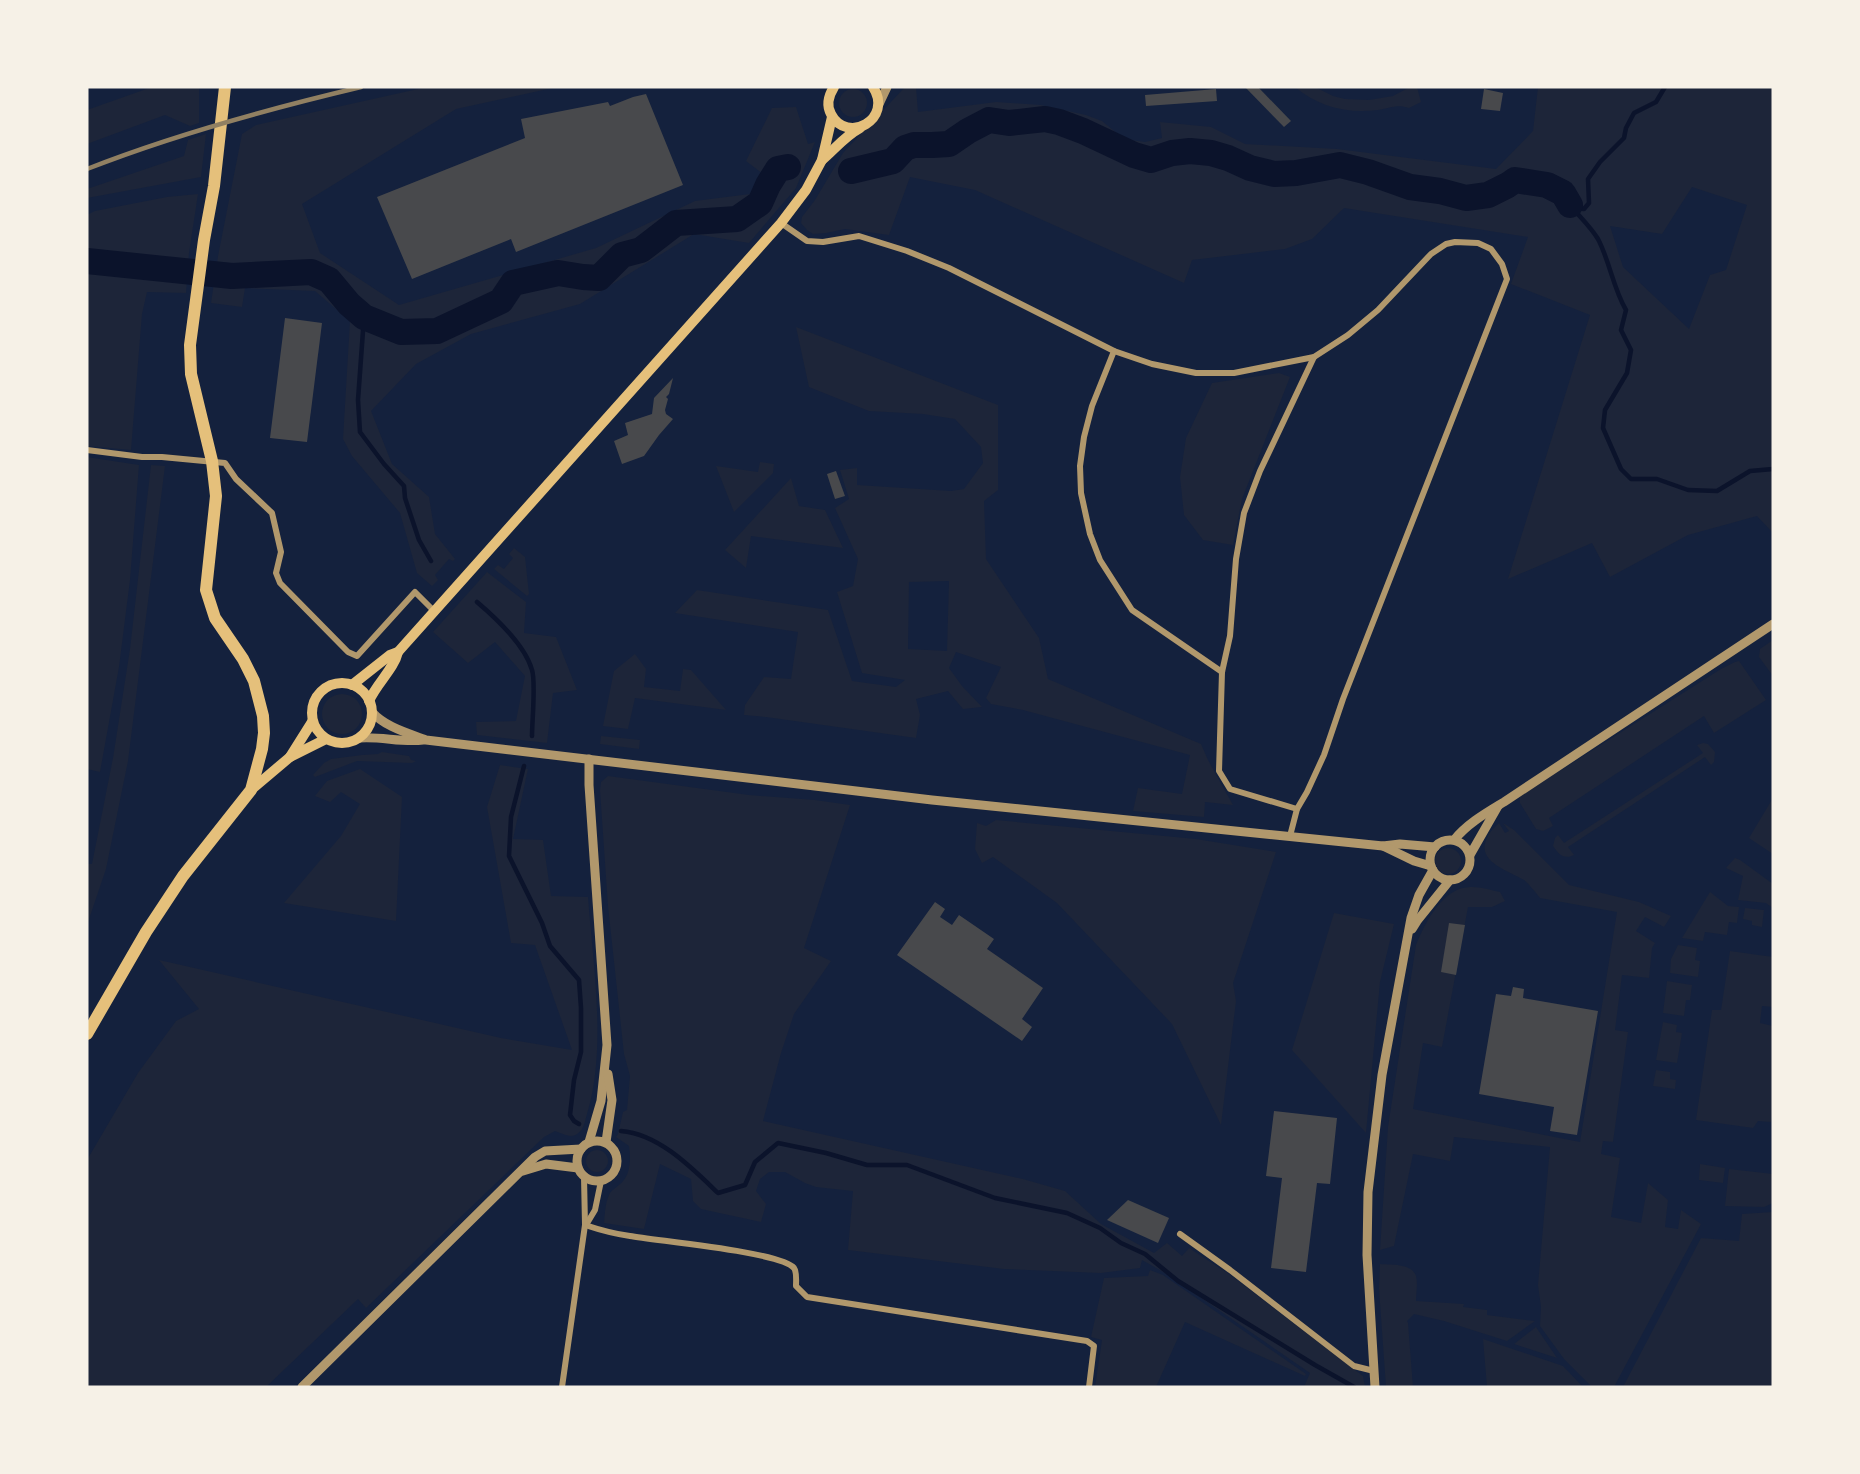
<svg xmlns="http://www.w3.org/2000/svg" width="1860" height="1474" font-family="Quicksand,sans-serif">
	<style>
		.green { fill: #1d2539; fill-rule: evenodd }
		.lines { fill: none; stroke-linecap: round; stroke-linejoin: round }
		.stream { stroke: #0b132b; stroke-width: 4.5 }
		.river { stroke: #0b132b; stroke-width: 26 }
		.building { fill: #48494c }
		.minor { stroke: #b1986c; stroke-width: 6 }
		.tertiary { stroke: #b1986c; stroke-width: 9 }
		.secondary { stroke: #e5c07b; stroke-width: 10 }
		.primary { stroke: #e5c07b; stroke-width: 12 }
		.rail { stroke: #918062; stroke-width: 4.5 }
	</style>
	<rect width="100%" height="100%" fill="#14213d"/>
	<g class="green">
		<polygon points="152,87 199,87 199,123 190,126 165,115 87,144 87,110"/>
		<polygon points="427,87 557,87 456,109 302,204 320,253 399,305 596,248 695,201 750,194 763,174 746,161 772,108 796,107 808,144 815,142 796,188 749,243 694,234 580,304 471,334 416,364 371,411 392,464 429,497 435,534 455,559 453,561 449,559 435,575 438,580 432,586 417,573 400,513 352,456 343,439 350,321 315,291 245,288 242,307 211,303 218,256 242,134 256,125"/>
		<path d="M905,87H916L918,112L996,102L1041,105L1086,115L1102,121L1124,139L1145,142L1162,138L1160,122L1211,127L1245,144L1337,149L1496,169L1533,131L1538,87H1773V533L1757,516L1688,535L1610,577L1592,543L1508,579L1590,315L1511,284L1528,237L1344,208L1312,239L1285,249L1192,260L1184,283L975,190L910,177L889,235L845,229L826,233L813,234L807,230L801,223L802,217L815,200L843,153ZM1692,187L1747,205L1726,270L1710,275L1689,329L1623,267L1610,226L1662,234Z"/>
		<path d="M1295,87H1315L1333,96L1345,99L1369,100L1393,96L1410,87H1417L1421,102L1409,108C1397,104 1391,108 1378,110C1347,114 1319,107 1295,87Z"/>
		<circle cx="853" cy="103" r="14"/>
		<polygon points="206,134 201,177 87,198 87,189 184,156 188,140"/>
		<polygon points="198,194 189,253 186,293 147,292 142,314 131,450 87,446 87,215 95,211 167,197"/>
		<path d="M796,327L998,405V490L984,501L986,559L1039,638L1048,679L1201,744L1208,760L1233,805L1205,802L1204,817L1133,811L1138,788L1182,794L1190,755L1023,710L991,704L986,698L1001,667L956,652L949,668L962,686L982,707L963,709L948,691L916,699L920,715L916,738L766,717L744,715L745,705L764,677L791,679L798,632L675,613L697,590L828,610L852,681L896,687L905,680L862,673L837,592L853,586L858,559L835,508L849,499L840,470L857,468V485L951,491L964,489L983,463L981,447L955,419L923,414L869,411L809,387ZM949,581L947,651L908,649L909,582Z"/>
		<polygon points="1279,373 1290,377 1242,499 1233,545 1203,540 1184,515 1180,477 1186,438 1212,383"/>
		<polygon points="87,457 139,465 130,580 119,667 100,772 87,769"/>
		<polygon points="760,462 774,464 773,473 734,512 716,466 758,472"/>
		<polygon points="151,465 165,466 128,761 106,869 87,925 87,864 92,864 113,758 130,649"/>
		<polygon points="791,478 799,506 825,510 843,548 751,536 746,568 725,550"/>
		<polygon points="514,548 525,557 529,594 527,596 494,569 498,565 504,569 513,558 509,554"/>
		<polygon points="487,572 526,602 524,633 556,637 577,690 553,693 547,743 477,735 476,722 516,721 525,676 495,642 468,663 433,632"/>
		<polygon points="1773,640 1773,676 1759,657 1760,649"/>
		<polygon points="635,654 646,669 644,687 680,691 683,669 691,670 726,710 635,698 628,729 603,726 614,671"/>
		<polygon points="1739,661 1766,700 1714,733 1704,716 1549,818 1553,826 1543,831 1536,829 1520,803 1520,796 1721,669 1735,662"/>
		<circle cx="342" cy="714" r="20"/>
		<polygon points="601,736 640,740 639,749 600,744"/>
		<path d="M1703,743L1708,744L1715,752L1714,762L1711,765L1705,757L1568,847L1574,855C1563,860 1559,854 1553,846L1555,838L1558,835L1564,843L1703,753L1697,745Z"/>
		<polygon points="382,752 409,756 411,760 416,761 412,763 357,761 315,777 313,775 324,763 331,759 362,755 378,754"/>
		<path d="M500,765L528,769L513,839L543,840L551,896L588,897C593,965 607,1049 587,1114C585,1121 584,1130 577,1134C570,1139 562,1133 555,1131L544,1137L366,1308L358,1299L266,1387H87V1160L138,1073L176,1021L199,1009L159,960L501,1038L572,1050L535,945L511,943L487,807Z"/>
		<polygon points="360,769 402,797 396,921 284,903 341,836 360,804 341,792 330,802 315,796 327,781"/>
		<path d="M608,776L749,795L815,800L850,805L804,948L831,961L794,1014L781,1053L763,1121L1023,1179L1065,1191L1101,1224L1154,1253L1167,1243L1182,1256L1189,1248L1229,1274L1363,1376L1365,1387H1304L1310,1373L1165,1273L1142,1260L1140,1268L1101,1273L1004,1269L848,1250L853,1191L816,1187L805,1183L785,1172H769L760,1179L756,1191L766,1204L761,1222L701,1209L693,1201L691,1179L660,1164L644,1229L604,1223C605,1214 605,1203 609,1195C611,1190 615,1189 619,1185C631,1176 631,1159 629,1146L616,1137L618,1134L623,1112L627,1110L630,1076L624,1054L608,906L600,790L601,782Z"/>
		<polygon points="1773,798 1773,854 1749,838"/>
		<polygon points="996,820 1196,839 1276,852 1233,983 1236,1001 1221,1125 1172,1024 1057,903 993,857 982,863 975,849 977,823 986,826"/>
		<path d="M1499,823L1505,833L1509,831L1503,823L1514,830L1569,885L1639,902L1671,916L1664,927L1645,917L1636,931L1655,943L1652,948L1649,978L1622,975L1615,1030L1628,1032L1613,1142L1603,1141L1601,1154L1620,1158L1611,1217L1641,1223L1648,1183L1668,1200L1665,1227L1678,1229L1681,1210L1701,1224L1614,1387H1592L1564,1359L1540,1326L1541,1307L1538,1285L1550,1147L1454,1137L1450,1161L1413,1154L1394,1246L1380,1250L1388,1127L1416,945C1425,923 1443,886 1472,887C1481,887 1491,890 1500,892L1505,901L1492,907H1468L1442,1047L1423,1043L1413,1109L1580,1142L1617,912L1540,898C1535,892 1530,885 1524,880C1510,871 1475,862 1487,838C1489,832 1495,827 1499,823Z"/>
		<circle cx="1448" cy="861" r="13"/>
		<polygon points="1735,858 1740,860 1773,884 1773,908 1766,903 1738,900 1743,876 1726,868"/>
		<polygon points="1710,892 1728,906 1739,907 1737,923 1729,922 1727,935 1705,932 1703,941 1682,938"/>
		<polygon points="1745,908 1764,910 1762,927 1752,925 1752,921 1743,919"/>
		<polygon points="1334,913 1394,924 1380,982 1366,1133 1292,1050"/>
		<polygon points="1678,945 1697,948 1695,960 1700,961 1698,977 1670,973 1671,959"/>
		<polygon points="1730,951 1773,957 1773,1007 1762,1006 1760,1023 1773,1026 1773,1111 1771,1122 1758,1121 1753,1128 1696,1120 1712,1010 1721,1010"/>
		<polygon points="1667,981 1692,985 1690,1000 1686,1000 1684,1016 1663,1013"/>
		<polygon points="1663,1022 1677,1025 1676,1032 1682,1033 1677,1063 1656,1060"/>
		<polygon points="1656,1070 1670,1072 1670,1079 1676,1080 1675,1089 1653,1086"/>
		<circle cx="597" cy="1161" r="11"/>
		<polygon points="1700,1164 1725,1168 1723,1183 1699,1180"/>
		<polygon points="1729,1169 1773,1174 1773,1203 1764,1207 1725,1206"/>
		<polygon points="1773,1212 1773,1387 1623,1387 1701,1238 1739,1241 1742,1214"/>
		<path d="M1380,1264C1390,1265 1412,1263 1416,1276C1418,1283 1416,1294 1416,1301L1464,1304L1463,1307L1487,1310V1315L1535,1321L1507,1341L1444,1321L1414,1314L1407,1321L1408,1323L1413,1387H1386L1379,1289Z"/>
		<polygon points="1150,1270 1163,1275 1306,1374 1305,1376 1185,1322 1156,1387 1095,1387 1102,1340 1091,1337 1104,1278 1148,1276"/>
		<polygon points="1536,1327 1557,1358 1514,1344"/>
		<polygon points="1483,1339 1563,1366 1583,1387 1487,1387"/>
	</g>
	<g class="lines">
		<g class="stream">
			<path d="M1570,205C1579,216 1591,227 1598,239C1610,262 1613,288 1626,310L1621,330L1631,350L1627,373L1605,410L1603,428L1621,469L1631,479H1657L1688,490L1717,491L1750,471L1773,469"/>
			<polyline points="1574,208 1584,209 1589,203 1588,179 1600,162 1624,138 1626,128 1634,113 1656,102 1665,87"/>
			<polyline points="364,317 358,400 360,432 384,464 404,486 405,498 419,540 431,561"/>
			<path d="M477,602C497,619 525,645 532,670C536,682 532,721 532,736"/>
			<polyline points="524,766 511,817 509,856 542,923 550,946 579,980 581,1008 581,1052 574,1080 570,1115 574,1121 579,1124"/>
			<path d="M621,1131C659,1134 692,1168 718,1193L745,1185L755,1162L778,1143L826,1153L867,1165H907L995,1198L1067,1213L1100,1228L1121,1243L1145,1254L1178,1281L1315,1365L1354,1387"/>
		</g>
		<g class="river">
			<polyline points="851,171 893,161 905,148 914,145 932,145 949,144 968,131 989,120 1009,123 1045,119 1059,122 1083,131 1134,155 1151,160 1172,153 1190,151 1211,153 1228,158 1250,168 1274,174 1296,173 1340,165 1368,172 1410,187 1440,191 1466,198 1488,195 1508,185 1515,180 1547,185 1563,193 1570,205"/>
			<polyline points="87,261 232,276 311,272 329,280 349,304 364,317 401,332 437,331 501,301 513,283 558,273 583,277 599,278 622,255 641,250 676,223 737,219 760,203 768,185 778,169 788,167"/>
		</g>
	</g>
	<g class="building">
		<polygon points="1245,87 1258,87 1291,121 1284,127"/>
		<polygon points="1216,89 1217,101 1146,106 1145,95"/>
		<polygon points="1484,89 1503,93 1500,111 1481,109"/>
		<polygon points="646,94 683,185 516,252 511,239 412,279 377,197 525,138 521,119 608,102 610,106 633,97"/>
		<polygon points="285,318 322,323 307,442 270,438"/>
		<polygon points="673,378 669,394 666,397 668,399 665,410 666,414 673,419 659,435 644,456 622,464 614,441 628,435 625,423 652,414 654,398"/>
		<polygon points="836,471 845,496 835,499 827,474"/>
		<polygon points="935,902 945,909 940,917 952,925 959,915 994,939 987,949 1043,988 1022,1019 1032,1027 1022,1041 897,955"/>
		<polygon points="1449,923 1465,925 1456,975 1441,972"/>
		<polygon points="1513,987 1524,989 1523,998 1598,1011 1577,1135 1550,1131 1554,1107 1479,1094 1496,994 1511,996"/>
		<polygon points="1274,1111 1337,1118 1330,1184 1317,1183 1306,1272 1271,1268 1282,1178 1266,1176"/>
		<polygon points="1128,1200 1169,1218 1158,1243 1107,1220"/>
	</g>
	<g class="lines">
		<g class="minor">
			<polyline points="781,223 807,241 823,242 859,236 907,251 949,268 1114,351 1152,364 1196,373 1234,373 1314,357 1348,335 1378,310 1431,254 1446,244 1455,242 1478,243 1491,249 1502,264 1507,279 1343,699 1324,755 1307,792 1297,809 1290,836"/>
			<polyline points="1114,351 1092,406 1084,437 1080,466 1081,493 1090,534 1100,560 1132,610 1222,672"/>
			<polyline points="87,450 142,457 162,457 225,463 236,479 272,513 281,552 276,573 280,583 348,652 357,656 415,592 434,611"/>
			<polyline points="1297,809 1230,789 1219,771 1222,672 1230,636 1236,559 1244,513 1260,471 1314,357"/>
			<path d="M585,1225C600,1230 615,1234 630,1236C657,1241 781,1252 794,1268C797,1272 796,1281 796,1286L807,1297L1087,1341L1094,1346L1089,1387"/>
			<polyline points="586,1225 595,1210 601,1181"/>
			<polyline points="1180,1234 1230,1270 1354,1366 1374,1371"/>
			<polyline points="562,1387 585,1225 584,1177"/>
		</g>
		<g class="tertiary">
			<polyline points="879,104 887,87"/>
			<path d="M372,712C385,727 408,733 426,740L932,800L1383,846L1400,844L1435,847"/>
			<path d="M359,738C381,736 402,743 423,740"/>
			<polyline points="589,759 589,785 607,1045 601,1101 589,1142"/>
			<circle cx="1450" cy="860" r="20"/>
			<path d="M1454,840C1468,823 1486,813 1504,802L1773,624"/>
			<polyline points="1383,846 1414,861 1431,866"/>
			<polyline points="1470,855 1498,806"/>
			<polyline points="1412,929 1417,921 1450,880"/>
			<circle cx="597" cy="1161" r="20"/>
			<polyline points="606,1142 612,1100 608,1074"/>
			<polyline points="523,1171 546,1164 578,1168"/>
			<polyline points="302,1387 535,1157 545,1151 581,1149"/>
			<polyline points="1375,1387 1367,1255 1368,1192 1382,1075 1411,918 1419,895 1433,870"/>
		</g>
		<g class="secondary">
			<path d="M834,87C829,95 826,105 831,114C847,145 894,119 873,87"/>
			<path d="M822,160C835,149 845,136 860,128"/>
			<circle cx="342" cy="713" r="30"/>
			<polyline points="352,685 390,655 398,652 781,223 806,190 822,160 832,117"/>
			<path d="M369,701C377,683 394,669 398,652"/>
			<polyline points="290,757 312,722"/>
			<polyline points="251,790 290,757 326,739"/>
		</g>
		<polyline class="primary" points="87,1034 146,932 183,876 251,790 262,749 264,733 263,716 254,681 243,659 215,618 206,590 216,496 212,461 191,374 190,345 204,240 214,186 225,87"/>
		<path class="rail" d="M87,169C176,134 268,109 361,87"/>
	</g>
	<rect width="1860" height="1474" fill="none" stroke="#f6f1e7" stroke-width="177"/>
</svg>
